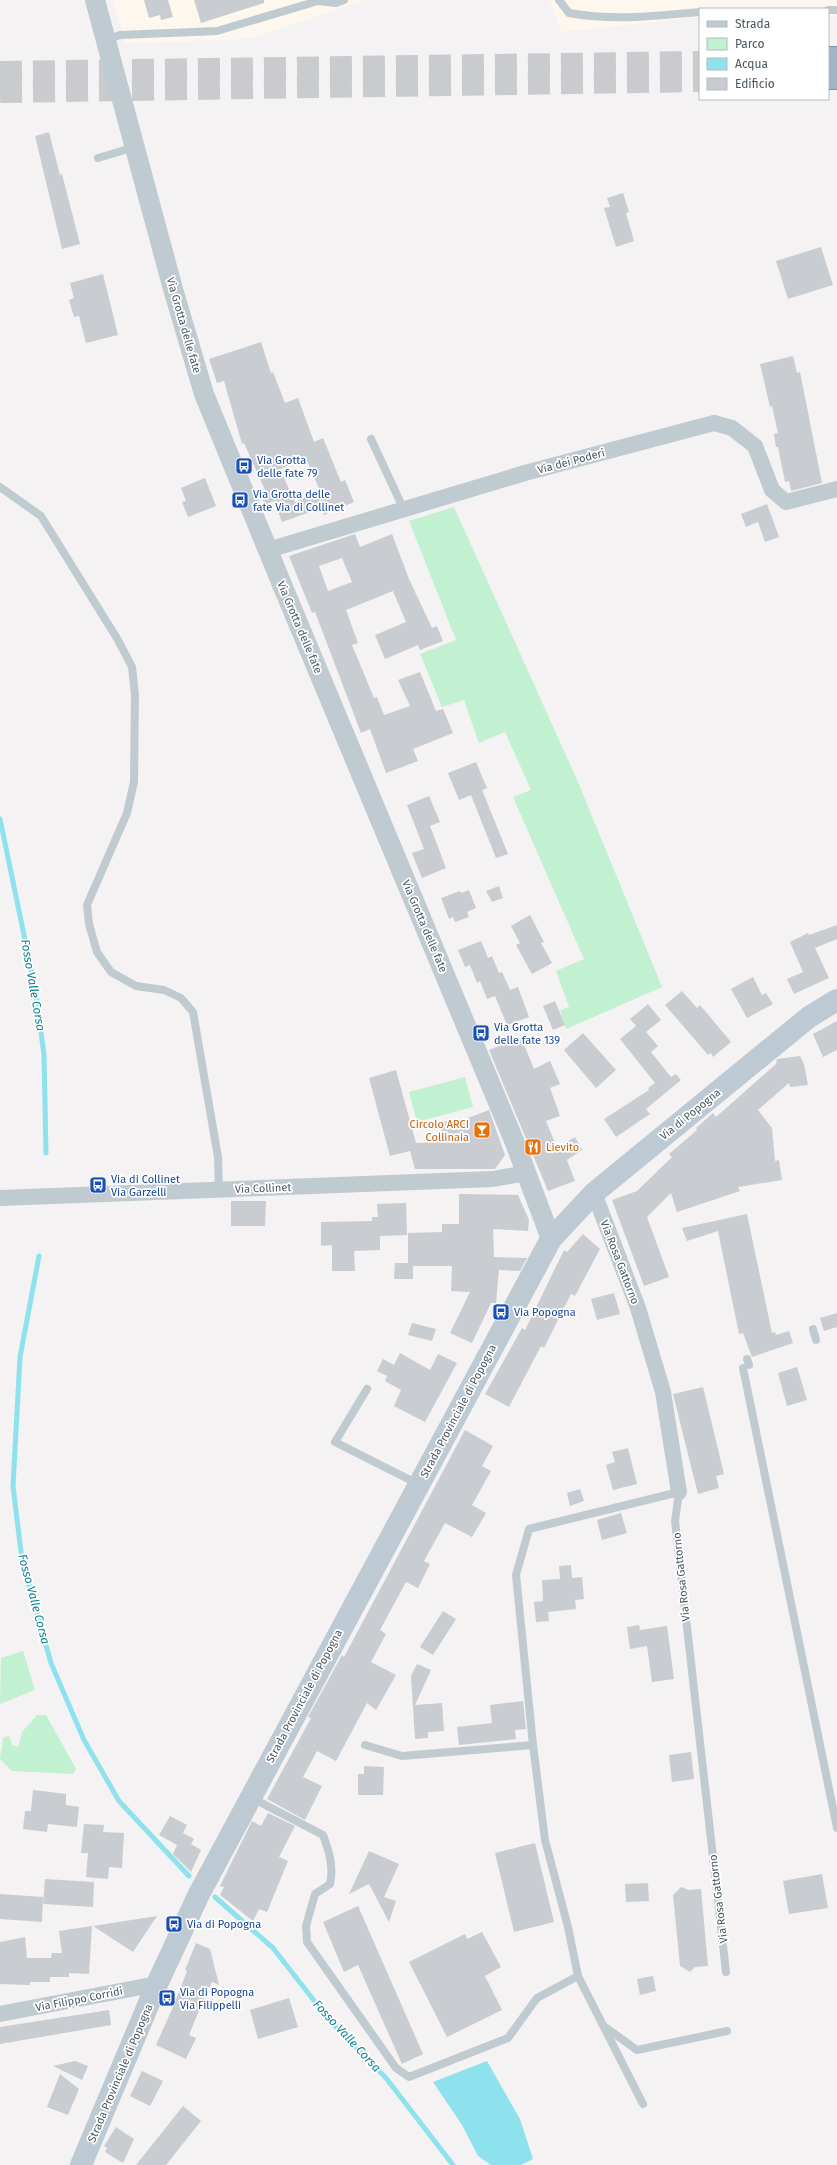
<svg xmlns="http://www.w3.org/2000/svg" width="837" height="2165" font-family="'Fira Sans',sans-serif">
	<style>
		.commercial { fill: #fdf7ed }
		.green { fill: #c1f1d0 }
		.water { fill: #8ee2ee }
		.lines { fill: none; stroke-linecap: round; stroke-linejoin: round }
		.stream { stroke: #8ee2ee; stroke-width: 5 }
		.building { fill: #c9cdd1; fill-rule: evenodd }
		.trunk-tunnel { stroke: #c9cbce; stroke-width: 22; stroke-dasharray: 22 11; stroke-linecap: butt }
		.trunk-casing { stroke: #7494ad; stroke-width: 24 }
		.service { stroke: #c0cad1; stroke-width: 8 }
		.minor { stroke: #c0cad1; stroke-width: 16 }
		.tertiary { stroke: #c0cad1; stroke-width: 20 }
		.secondary { stroke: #becad3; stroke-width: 22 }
		.trunk { stroke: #9eb6c8; stroke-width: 22 }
		.labels { text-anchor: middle; stroke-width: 3.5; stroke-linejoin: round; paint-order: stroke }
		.street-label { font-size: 11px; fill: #495760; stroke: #fff }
		.transit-label { font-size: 11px; fill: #164399; stroke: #fff; text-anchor: start }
		.food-label { font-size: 11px; fill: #c56008; stroke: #fff; text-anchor: end }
		.water-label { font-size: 12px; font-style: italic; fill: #0b8092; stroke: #fff }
	</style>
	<rect width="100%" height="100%" fill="#f4f2f2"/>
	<g class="commercial">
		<polygon points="113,0 365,0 248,39 126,43"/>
		<polygon points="550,0 837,0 837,16 828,16 828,9 700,9 700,17 561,32"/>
	</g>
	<g class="green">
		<polygon points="454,507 578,782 662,987 566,1029 560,1010 569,1007 556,971 584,959 513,797 531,790 505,732 479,743 464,700 442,707 420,654 456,640 409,521"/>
		<polygon points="465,1077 473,1107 417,1122 409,1092"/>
		<polygon points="23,1651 35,1690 0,1704 1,1658"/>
		<polygon points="37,1715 46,1715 76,1769 73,1774 12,1771 0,1759 3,1738 9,1736 12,1745 18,1747 22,1732"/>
	</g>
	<polygon class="water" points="487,2061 520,2119 533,2159 521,2165 491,2165 478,2156 462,2125 433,2082"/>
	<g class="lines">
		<g class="stream">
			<polyline points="0,819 36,993 44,1055 46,1153"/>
			<polyline points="39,1256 20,1357 13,1486 22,1560 51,1663 84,1740 119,1801 189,1876"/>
			<polyline points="215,1897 273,1948 330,2021 386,2078 453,2165"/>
		</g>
	</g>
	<g class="building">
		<polygon points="144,0 168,0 173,17 161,20 160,15 149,18"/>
		<polygon points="194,0 264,0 264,3 201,23"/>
		<polygon points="49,132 60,175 62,174 80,244 62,249 35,136"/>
		<polygon points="623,193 629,212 626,213 634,241 616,247 604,208 610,207 607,198"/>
		<polygon points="821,247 833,285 788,299 776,261"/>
		<polygon points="103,274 118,335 86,343 79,316 74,317 69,300 74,298 70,283"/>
		<path d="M261,342L271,373L273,372L285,403L298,398L314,442L323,438L341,482L345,480L354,502L324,515L321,508L282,522L274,501L265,505L259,492L265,490L244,443L242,444L224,381L217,383L209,359ZM306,458L320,491L295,502L280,469Z"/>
		<polygon points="793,356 797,373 800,372 822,483 791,491 789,481 785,482 778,447 776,447 774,434 778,433 772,406 770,407 760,364"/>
		<polygon points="205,478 216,506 188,517 182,502 186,501 181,488"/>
		<polygon points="767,504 779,537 765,542 758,522 746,527 741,514"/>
		<path d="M355,534L360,547L392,534L409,579L432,628L437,626L443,641L420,650L418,645L385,659L375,635L406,622L393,591L346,610L358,643L352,645L374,698L377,697L384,715L410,706L398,680L420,672L436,711L443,709L453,733L413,749L418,761L386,773L370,729L361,733L315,612L312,613L289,556ZM342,558L352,582L328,591L319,566Z"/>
		<polygon points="476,762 487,788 482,790 508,854 496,858 471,795 459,800 448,773"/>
		<polygon points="429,796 440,822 430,826 446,868 422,878 412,853 424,849 407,805"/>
		<polygon points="499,886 503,898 492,902 486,891"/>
		<polygon points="469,890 476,908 467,912 469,917 455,922 453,917 449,919 441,898 460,891 461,893"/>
		<polygon points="530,915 544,942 541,943 552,963 532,974 516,945 520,943 511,926"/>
		<polygon points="837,925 837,939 815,948 829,978 794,994 787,979 803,972 790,942 808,933 809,935"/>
		<polygon points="481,941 488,958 492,956 499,973 502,972 510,990 518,987 529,1017 507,1025 495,996 487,999 480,981 477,983 470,965 465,967 458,950"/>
		<polygon points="753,977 762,995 766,993 773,1004 747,1018 731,989"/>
		<polygon points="682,991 697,1008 700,1005 731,1042 713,1057 711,1053 708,1055 665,1005"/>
		<polygon points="555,1001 565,1025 553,1030 543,1006"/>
		<polygon points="648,1004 661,1020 646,1032 658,1046 651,1052 671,1077 676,1074 681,1080 646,1109 650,1114 616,1137 604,1119 649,1090 648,1088 655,1083 620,1039 636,1026 630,1019"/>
		<polygon points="837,1021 837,1050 823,1057 813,1034"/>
		<polygon points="583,1033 616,1070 596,1088 564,1050"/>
		<polygon points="521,1037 534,1069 550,1061 560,1084 550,1088 560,1116 546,1121 557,1148 575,1137 582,1150 567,1160 575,1181 548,1191 489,1050"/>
		<polygon points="800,1056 804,1064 808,1085 790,1087 789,1083 758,1110 772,1128 775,1161 779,1160 782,1180 738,1187 740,1191 677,1212 671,1193 647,1217 669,1277 644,1286 612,1200 637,1191 672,1157 669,1154 697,1130 696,1128 713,1113 716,1117 776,1064 777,1059"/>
		<polygon points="396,1070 416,1143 444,1142 439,1123 457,1119 457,1122 489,1110 505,1155 495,1169 415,1169 410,1151 390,1156 369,1078"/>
		<polygon points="459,1194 518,1195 529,1220 528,1231 493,1229 494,1257 527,1258 520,1271 499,1270 496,1303 491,1303 472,1343 450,1333 470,1292 451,1291 452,1266 413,1266 413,1279 394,1279 395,1263 408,1263 408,1233 442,1232 442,1224 459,1224"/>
		<polygon points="231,1201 266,1201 265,1226 231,1226"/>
		<polygon points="406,1203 407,1235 380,1236 380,1250 354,1251 355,1271 332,1271 332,1245 321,1246 321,1222 372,1221 372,1217 378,1217 377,1204"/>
		<polygon points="747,1214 772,1333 775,1332 776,1335 789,1331 793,1343 752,1357 743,1333 739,1334 718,1231 687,1241 682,1228"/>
		<polygon points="583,1234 600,1249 575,1296 571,1294 544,1348 541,1346 509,1407 485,1394 522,1328 525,1330 564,1250 567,1252"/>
		<polygon points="614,1293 620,1314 597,1320 591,1299"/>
		<polygon points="837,1313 837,1327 824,1331 820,1318"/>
		<polygon points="412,1323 436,1329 432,1341 408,1335"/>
		<polygon points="400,1353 430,1370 438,1354 457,1363 425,1422 394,1406 401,1390 385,1381 387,1376 377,1371 383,1359 394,1365"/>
		<polygon points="797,1367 807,1400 787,1406 778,1373"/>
		<polygon points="703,1387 724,1474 716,1476 719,1488 698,1494 673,1394"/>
		<polygon points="465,1430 493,1446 482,1466 491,1471 472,1505 486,1513 472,1537 445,1523 424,1561 430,1564 418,1588 406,1582 380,1630 386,1634 371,1662 396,1675 376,1710 367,1703 336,1761 317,1751 303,1777 322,1786 305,1820 267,1799 311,1718 308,1717 342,1655 344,1657"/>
		<polygon points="628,1448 637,1484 613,1490 606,1465 615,1462 612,1452"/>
		<polygon points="580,1489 584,1501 570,1506 567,1493"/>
		<polygon points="621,1513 627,1533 602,1540 597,1520"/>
		<polygon points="571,1565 572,1578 582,1577 584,1599 575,1600 576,1609 548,1612 549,1621 536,1622 534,1602 543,1601 542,1580 560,1579 559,1566"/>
		<polygon points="443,1611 456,1619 433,1655 420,1647"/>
		<polygon points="639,1625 640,1630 667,1626 674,1679 652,1682 647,1646 630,1649 627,1627"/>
		<polygon points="417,1664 431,1670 415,1705 442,1703 444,1731 428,1732 428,1738 415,1739 411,1676"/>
		<polygon points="523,1701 526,1729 515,1730 516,1739 459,1745 457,1727 492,1723 490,1705"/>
		<polygon points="691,1752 694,1779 672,1782 669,1755"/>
		<polygon points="364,1766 384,1767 383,1795 358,1795 358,1774 364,1774"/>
		<polygon points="33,1790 66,1794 66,1805 79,1807 77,1827 48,1824 47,1832 23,1829 25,1811 31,1811"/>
		<polygon points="268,1813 295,1826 279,1857 288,1861 267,1912 259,1909 253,1921 220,1895 224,1887 220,1886 252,1821 261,1826"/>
		<polygon points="170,1816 187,1825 183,1833 194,1839 191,1844 201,1850 191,1872 173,1854 177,1845 159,1835"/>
		<polygon points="84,1824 104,1825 103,1832 124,1833 122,1868 109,1867 108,1879 86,1877 88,1853 81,1853"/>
		<polygon points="535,1843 554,1922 514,1932 495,1853"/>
		<polygon points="369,1851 399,1864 384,1897 396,1901 389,1922 369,1884 349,1894"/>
		<polygon points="822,1874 828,1908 789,1914 783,1881"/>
		<polygon points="45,1879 94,1882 93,1907 43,1904"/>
		<polygon points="648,1883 649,1901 626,1902 625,1884"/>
		<polygon points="681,1887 689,1890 701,1889 708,1966 695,1967 690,1972 680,1966 673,1895"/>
		<polygon points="0,1894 43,1897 42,1922 0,1919"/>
		<polygon points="358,1906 423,2054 402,2064 358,1965 344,1972 323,1922"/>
		<polygon points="157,1916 133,1952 93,1926"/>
		<polygon points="92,1926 89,1974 69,1973 69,1977 50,1977 50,1982 30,1982 30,1985 0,1984 0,1942 25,1937 27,1958 51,1958 52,1953 62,1953 59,1931"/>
		<polygon points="482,1932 501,1967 485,1976 502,2010 447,2037 409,1962 465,1934 467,1939"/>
		<polygon points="196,1943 210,1949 219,1985 212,1982 204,1998 189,2035 196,2038 186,2059 156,2045 173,2007 187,1971 185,1970"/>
		<polygon points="653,1976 656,1991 640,1995 637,1979"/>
		<polygon points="289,1998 298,2027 258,2039 250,2010"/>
		<polygon points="109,2010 111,2025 0,2044 0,2027"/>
		<polygon points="75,2061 88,2066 82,2080 53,2066"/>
		<polygon points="142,2071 163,2081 150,2106 130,2096"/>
		<polygon points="60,2074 79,2089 68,2115 47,2107"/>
		<polygon points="183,2106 201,2121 166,2165 136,2165"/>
		<polygon points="116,2127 134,2139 123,2163 105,2152 107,2148 104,2146"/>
	</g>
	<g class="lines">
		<g class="trunk-tunnel">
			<polyline points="0,72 700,62"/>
			<polyline points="0,92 700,81"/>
		</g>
		<g class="trunk-casing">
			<g id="trunk">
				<polyline points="828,58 837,58"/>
				<polyline points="828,78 837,78"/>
			</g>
		</g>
		<g class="service">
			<path d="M559,0L569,13C614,21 655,16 700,12"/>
			<polyline points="828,10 837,10"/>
			<polyline points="106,40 120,35 217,31 318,1 336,3 344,0"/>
			<polyline points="98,158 135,147"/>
			<polyline points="371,439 404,510"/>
			<polyline points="0,487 41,516 118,640 132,667 135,695 134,782 127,813 87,905 89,924 97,952 111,972 136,986 164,990 181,998 193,1012 218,1157 219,1190"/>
			<polyline points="813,1329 816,1340"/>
			<polyline points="747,1359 749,1365"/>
			<polyline points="743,1368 837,1828"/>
			<polyline points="367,1389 335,1442 418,1484"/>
			<polyline points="365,1745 402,1756 533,1745"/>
			<path d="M252,1798L323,1835C329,1851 334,1867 330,1884L315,1894L306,1926L307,1942L396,2068L409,2077L508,2038L537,1998L578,1976L568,1927L545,1840L533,1745L516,1575L529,1529L679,1492L675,1521L726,1972"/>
			<polyline points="578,1976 643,2104"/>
			<polyline points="605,2027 637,2050 727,2031"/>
		</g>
		<g class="minor">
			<polyline points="268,550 525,473 714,423 732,428 755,446 772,490 786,502 837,489"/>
			<polyline points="594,1193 638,1308 663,1392 679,1492"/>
			<polyline points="0,1198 493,1179 526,1173"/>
			<polyline points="0,2014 157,1984"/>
		</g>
		<polyline class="tertiary" points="95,0 173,289 204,394 283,587 515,1143 551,1239"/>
		<polyline class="secondary" points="81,2165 157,1984 199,1894 551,1239 594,1193 809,1017 837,1000"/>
		<use href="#trunk" class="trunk"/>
	</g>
	<defs>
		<g id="bus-square" transform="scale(0.9)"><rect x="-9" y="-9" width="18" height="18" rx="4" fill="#1a4fb4" stroke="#fff"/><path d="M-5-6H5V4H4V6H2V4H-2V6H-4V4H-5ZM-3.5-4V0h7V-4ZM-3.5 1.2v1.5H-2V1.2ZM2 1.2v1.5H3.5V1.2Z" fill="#fff"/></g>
		<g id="bar-square" transform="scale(0.9)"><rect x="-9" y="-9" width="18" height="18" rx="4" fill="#e8710a" stroke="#fff"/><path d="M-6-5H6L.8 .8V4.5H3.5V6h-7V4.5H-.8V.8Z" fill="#fff"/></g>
		<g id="restaurant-square" transform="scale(0.9)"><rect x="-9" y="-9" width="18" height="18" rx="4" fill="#e8710a" stroke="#fff"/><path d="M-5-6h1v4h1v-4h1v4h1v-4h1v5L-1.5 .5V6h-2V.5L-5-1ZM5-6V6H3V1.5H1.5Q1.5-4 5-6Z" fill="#fff"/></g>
	</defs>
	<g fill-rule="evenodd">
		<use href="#bus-square" x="244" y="466"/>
		<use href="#bus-square" x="240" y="500"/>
		<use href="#bus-square" x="481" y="1033"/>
		<use href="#bar-square" x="482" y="1130"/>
		<use href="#restaurant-square" x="533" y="1147"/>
		<use href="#bus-square" x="98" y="1185"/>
		<use href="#bus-square" x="501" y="1312"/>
		<use href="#bus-square" x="174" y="1924"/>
		<use href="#bus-square" x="167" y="1998"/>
	</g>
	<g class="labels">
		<g class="street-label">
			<text transform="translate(184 325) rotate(74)" y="4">Via Grotta delle fate</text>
			<text transform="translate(571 461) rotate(-15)" y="4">Via dei Poderi</text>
			<text transform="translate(300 627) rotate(67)" y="4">Via Grotta delle fate</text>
			<text transform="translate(425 926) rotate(67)" y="4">Via Grotta delle fate</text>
			<text transform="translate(690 1114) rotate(-39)" y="4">Via di Popogna</text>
			<text transform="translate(263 1188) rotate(-2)" y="4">Via Collinet</text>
			<text transform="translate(620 1262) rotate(69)" y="4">Via Rosa Gattorno</text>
			<text transform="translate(458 1411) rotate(-62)" y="4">Strada Provinciale di Popogna</text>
			<text transform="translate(681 1577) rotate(-96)" y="4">Via Rosa Gattorno</text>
			<text transform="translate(304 1696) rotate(-62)" y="4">Strada Provinciale di Popogna</text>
			<text transform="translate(718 1899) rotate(-97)" y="4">Via Rosa Gattorno</text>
			<text transform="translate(79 1999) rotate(-11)" y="4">Via Filippo Corridi</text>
			<text transform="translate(120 2073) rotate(-67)" y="4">Strada Provinciale di Popogna</text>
		</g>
		<g class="transit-label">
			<text x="257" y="464">Via Grotta<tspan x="257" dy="13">delle fate 79</tspan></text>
			<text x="253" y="498">Via Grotta delle<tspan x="253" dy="13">fate Via di Collinet</tspan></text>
			<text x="494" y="1031">Via Grotta<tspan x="494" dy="13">delle fate 139</tspan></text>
			<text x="111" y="1183">Via di Collinet<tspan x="111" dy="13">Via Garzelli</tspan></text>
			<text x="514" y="1316">Via Popogna</text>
			<text x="187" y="1928">Via di Popogna</text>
			<text x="180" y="1996">Via di Popogna<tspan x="180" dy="13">Via Filippelli</tspan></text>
		</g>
		<g class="food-label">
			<text x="469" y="1128">Circolo ARCI<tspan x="469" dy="13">Collinaia</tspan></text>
			<text x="546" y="1151" text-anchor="start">Lievito</text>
		</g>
		<g class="water-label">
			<text transform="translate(33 985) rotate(80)" y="4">Fosso Valle Corsa</text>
			<text transform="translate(34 1599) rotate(75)" y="4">Fosso Valle Corsa</text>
			<text transform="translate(347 2036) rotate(47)" y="4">Fosso Valle Corsa</text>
		</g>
	</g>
	<rect x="699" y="8" width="130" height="92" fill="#ffffff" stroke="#b6bcbf"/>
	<rect x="707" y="21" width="20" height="6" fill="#becad3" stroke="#b6bcbf"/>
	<text x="735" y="28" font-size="12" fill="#495760">Strada</text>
	<rect x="707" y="38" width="20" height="12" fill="#c1f1d0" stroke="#b6bcbf"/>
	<text x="735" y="48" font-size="12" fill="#495760">Parco</text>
	<rect x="707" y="58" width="20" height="12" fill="#8ee2ee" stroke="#b6bcbf"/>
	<text x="735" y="68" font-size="12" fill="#495760">Acqua</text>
	<rect x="707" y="78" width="20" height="12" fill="#c9cdd1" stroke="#b6bcbf"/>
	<text x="735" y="88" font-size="12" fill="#495760">Edificio</text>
</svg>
